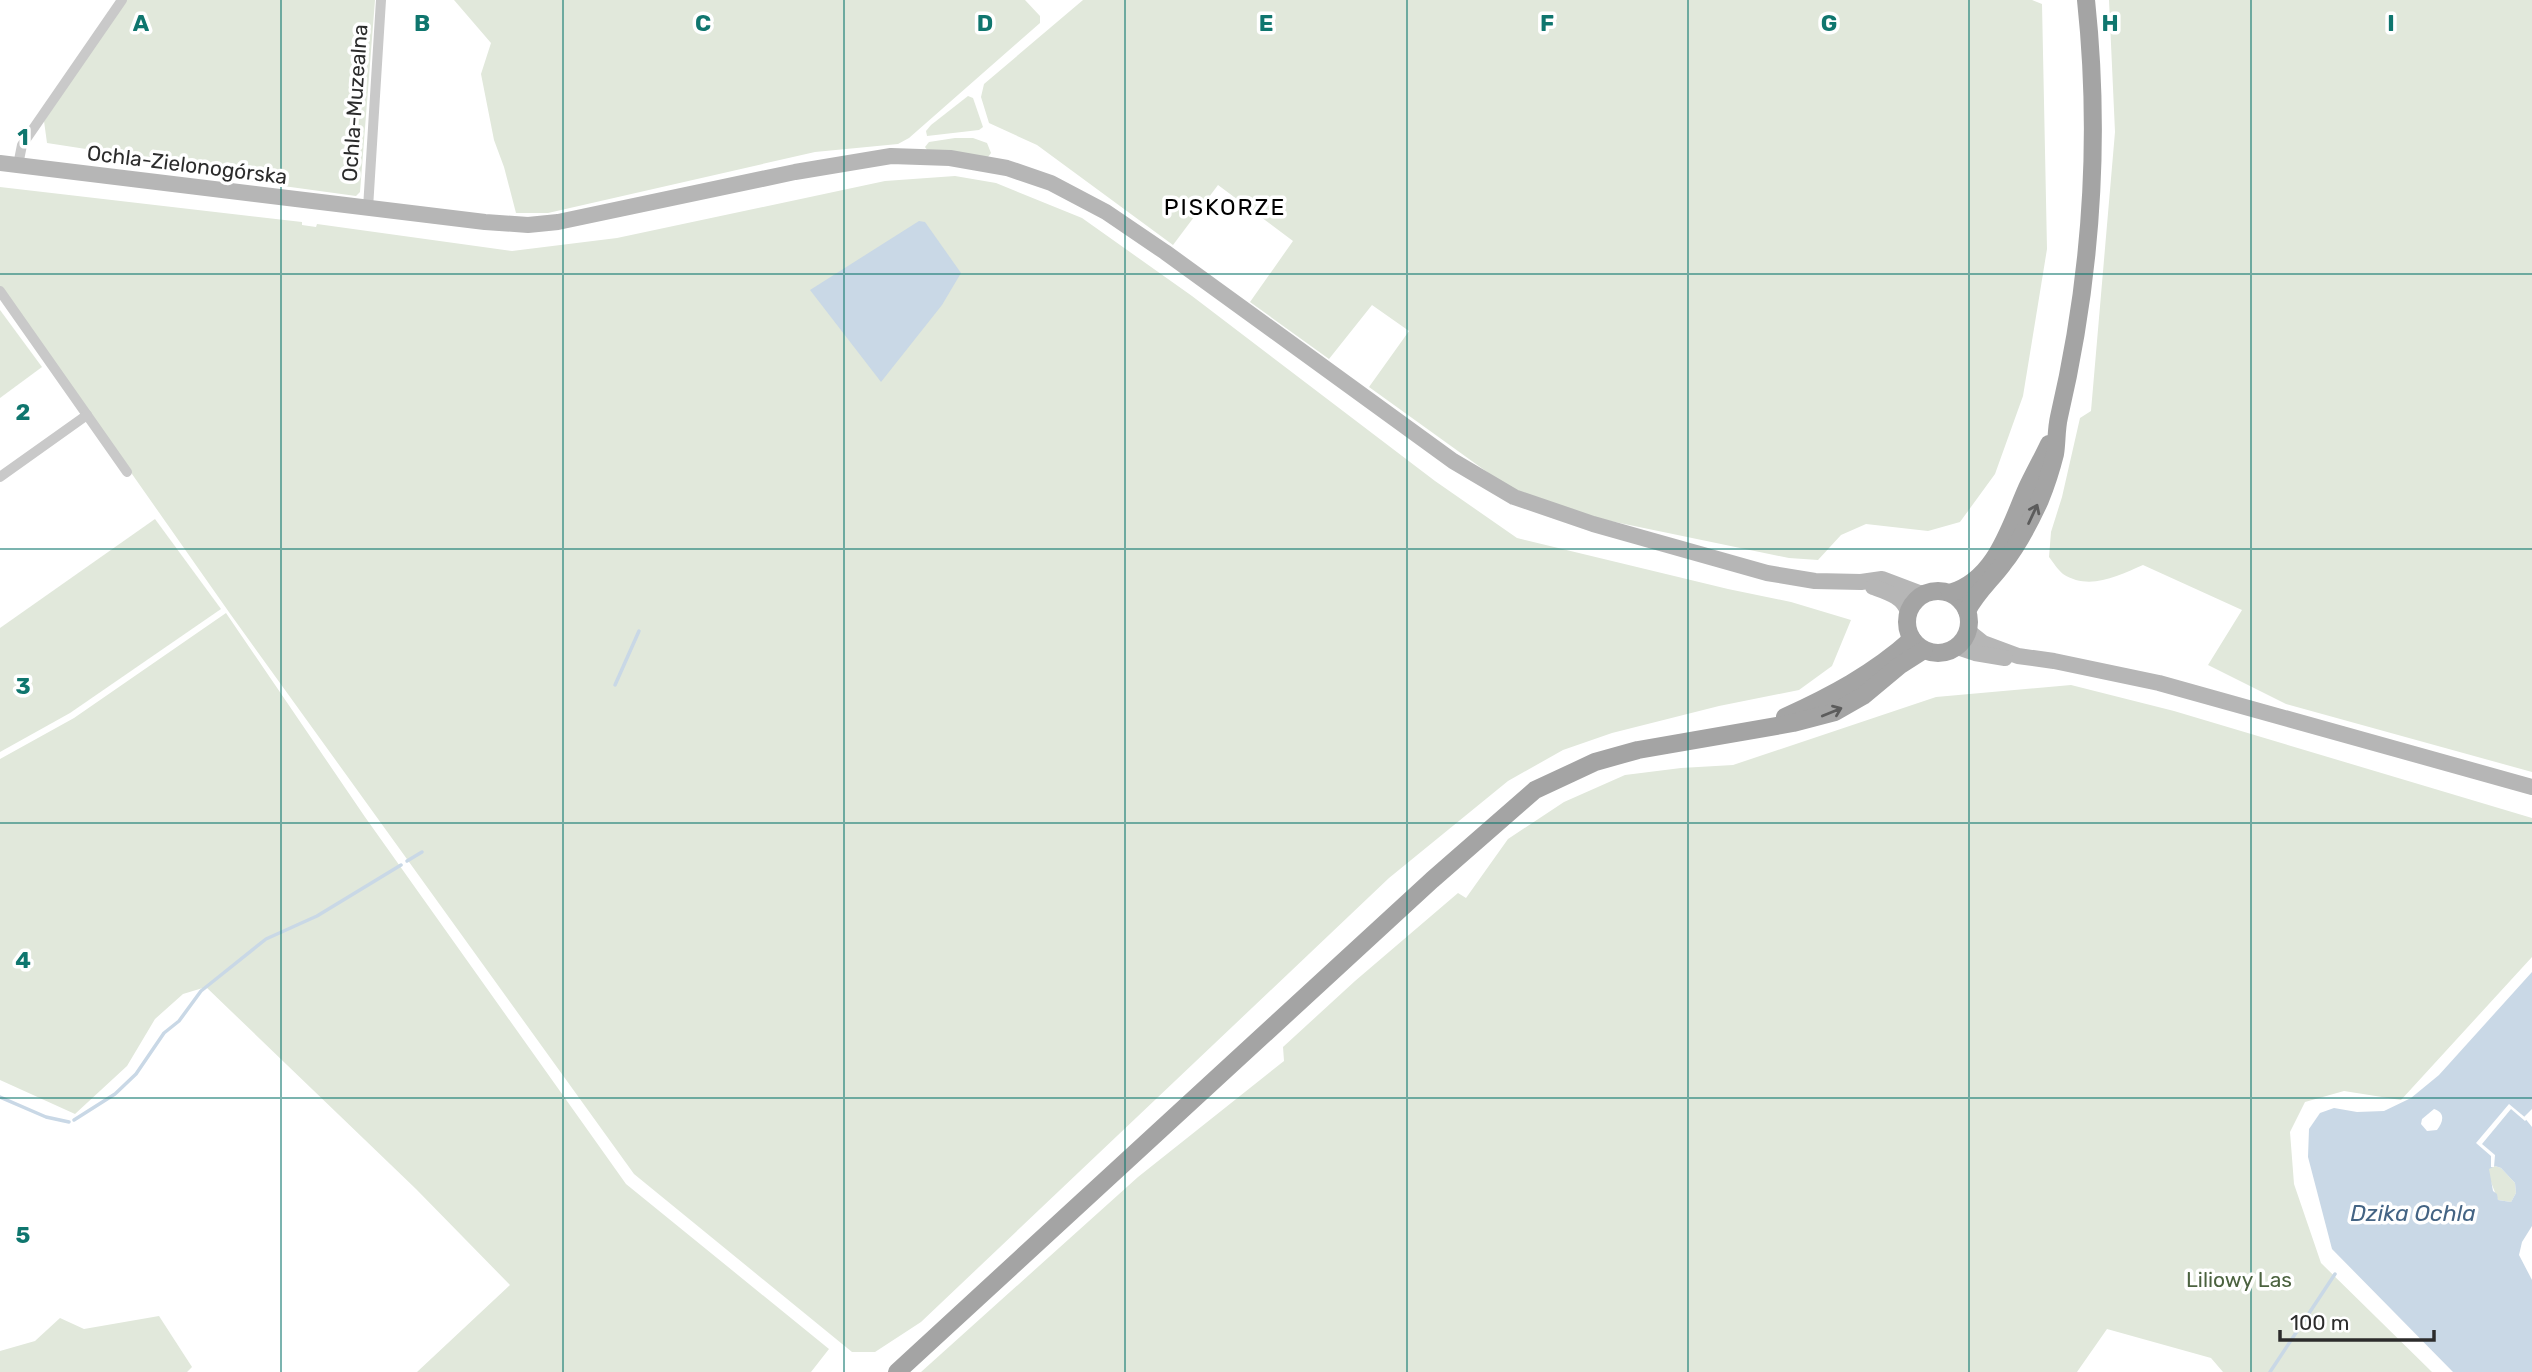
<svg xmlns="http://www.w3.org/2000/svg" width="2532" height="1372" font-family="Rubik,sans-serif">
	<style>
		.green { fill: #e1e8db }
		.water { fill: #c9d8e6; fill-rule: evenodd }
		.pier { fill: #fff }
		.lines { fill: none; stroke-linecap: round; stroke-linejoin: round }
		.stream { stroke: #c9d8e6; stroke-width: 3.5 }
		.street { stroke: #c9c9c9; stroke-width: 10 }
		.secondary { stroke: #b6b6b6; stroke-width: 16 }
		.primary { stroke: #a4a4a4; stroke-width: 18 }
		.oneway { stroke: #5c5c5c }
		.grid { fill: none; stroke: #0f766e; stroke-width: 2; stroke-opacity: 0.55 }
		.labels { text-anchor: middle; stroke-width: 7; stroke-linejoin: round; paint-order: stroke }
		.street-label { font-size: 21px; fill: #2c2c2c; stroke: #fff }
		.park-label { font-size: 21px; fill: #4b623f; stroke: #fff }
		.neighbourhood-label { font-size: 23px; letter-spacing: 2px; fill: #000; stroke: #fff }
		.water-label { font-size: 23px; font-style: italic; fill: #446484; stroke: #fff }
		.grid-label { font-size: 23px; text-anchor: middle; font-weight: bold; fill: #0f766e; stroke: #fff; stroke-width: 7; stroke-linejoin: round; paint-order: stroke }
	</style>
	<rect width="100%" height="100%" fill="#fff"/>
	<g class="green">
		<polygon points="126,0 375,0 360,192 356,196 239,180 112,153 47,143 44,121"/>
		<polygon points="454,0 1025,0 1040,16 1040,23 909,138 898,144 815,152 548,213 516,213 504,167 494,140 481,74 491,43"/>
		<polygon points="1083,0 2032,0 2042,4 2047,249 2023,396 1995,474 1960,522 1928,531 1866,524 1841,535 1818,560 1789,558 1533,505 1369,387 1409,331 1372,305 1329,359 1250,302 1293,241 1218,185 1173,245 1037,145 989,123 981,97 984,84"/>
		<path d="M2109,0H2532V772L2286,704L2208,665L2242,610L2143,565C2118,576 2089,591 2063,574C2058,570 2053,562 2049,557L2051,532L2062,497L2080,418L2091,411L2115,132Z"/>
		<polygon points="968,96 973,98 983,127 979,130 927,136 926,131 931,125"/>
		<polygon points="955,138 973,138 987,143 991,153 988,157 928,151 925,147 929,142"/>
		<polygon points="955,176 996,183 1082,218 1192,296 1435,481 1517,538 1728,589 1791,602 1851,620 1832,666 1799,690 1719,706 1612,733 1563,750 1508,781 1389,878 921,1322 875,1352 852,1352 634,1174 231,615 0,286 0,187 302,222 302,225 316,227 317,224 512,251 617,238 885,181"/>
		<polygon points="0,310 42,367 0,398"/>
		<polygon points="155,519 221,609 70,713 0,752 0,628"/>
		<polygon points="226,613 365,817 626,1184 829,1349 811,1372 417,1372 510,1285 416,1189 206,987 183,994 155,1019 127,1066 75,1114 0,1080 0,759 74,718"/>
		<polygon points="2071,685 2174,711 2532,818 2532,957 2401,1100 2344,1091 2305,1102 2290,1132 2294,1184 2321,1263 2432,1372 2223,1372 2211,1358 2107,1329 2077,1372 921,1372 1138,1177 1284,1061 1283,1047 1355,981 1458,893 1466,898 1508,839 1564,802 1625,775 1681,768 1733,765 1936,697"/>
		<polygon points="2495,1166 2501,1168 2515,1183 2516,1193 2511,1202 2498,1200 2489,1177 2489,1168"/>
		<polygon points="159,1316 192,1367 187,1372 0,1372 0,1351 35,1341 60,1318 84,1329"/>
	</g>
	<g class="water">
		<polygon points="919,221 925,222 961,273 942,305 881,382 810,290"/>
		<path d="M2532,972V1109L2524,1117L2532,1127V1226L2522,1242L2519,1255L2532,1280V1372H2453L2332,1249L2308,1157L2309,1129L2320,1113L2334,1108L2357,1112L2384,1111L2411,1098L2439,1075ZM2434,1109C2446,1113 2443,1122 2437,1130L2427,1131L2421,1124L2422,1119ZM2495,1166L2501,1168L2515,1183L2516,1193L2511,1202L2498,1200L2497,1194L2493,1191L2489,1169Z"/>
	</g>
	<polygon class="pier" points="2509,1104 2527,1119 2525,1121 2511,1109 2482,1144 2495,1155 2494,1167 2491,1167 2491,1156 2476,1143"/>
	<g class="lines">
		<g class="stream">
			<polyline points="615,685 639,631"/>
			<polyline points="407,861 422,852"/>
			<polyline points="0,1097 46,1117 69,1122"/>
			<polyline points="74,1120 115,1094 136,1074 164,1033 179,1021 201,991 266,939 317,916 401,865"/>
			<polyline points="2270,1372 2335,1274"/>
		</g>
		<g class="street">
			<polyline points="18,165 22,145 122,0"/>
			<polyline points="368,208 381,0"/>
			<polyline points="0,291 127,472"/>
			<polyline points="0,477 87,415"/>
		</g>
		<g class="secondary">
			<polyline points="0,163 485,222 528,225 558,222 795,172 891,156 950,158 1007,168 1051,183 1106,212 1165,252 1453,461 1514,497 1593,524 1767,573 1815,581 1861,582 1882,579 1919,593 1925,593"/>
			<path d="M1873,587C1887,592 1903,596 1908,612"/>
			<polyline points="1968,631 1983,643 2018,656 2054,661 2159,683 2532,787"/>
			<polyline points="1957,647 1975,653 2005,658"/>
		</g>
		<g class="primary">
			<circle cx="1938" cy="622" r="31"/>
			<path d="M1950,593C1996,580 2010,526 2027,488C2034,473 2042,459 2049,444"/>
			<path d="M1967,611C1976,593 1991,580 2003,564C2018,545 2030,522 2040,500C2046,485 2051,470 2055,454C2057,442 2056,430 2059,417C2091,280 2101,140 2086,0"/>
			<path d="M1785,717C1831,696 1873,674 1912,639"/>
			<polyline points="897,1372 1432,880 1535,790 1595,762 1638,750 1793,723 1835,712 1863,696 1899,666 1924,650"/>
		</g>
	</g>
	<defs><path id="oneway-shaft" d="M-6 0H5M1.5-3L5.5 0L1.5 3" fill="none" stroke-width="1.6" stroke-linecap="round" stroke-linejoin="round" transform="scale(1.75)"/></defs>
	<g class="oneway">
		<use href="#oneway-shaft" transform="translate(2033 514) rotate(-65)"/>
		<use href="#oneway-shaft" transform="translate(1832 712) rotate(-22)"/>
	</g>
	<path class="grid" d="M281,0V1372M563,0V1372M844,0V1372M1125,0V1372M1407,0V1372M1688,0V1372M1969,0V1372M2251,0V1372M0,274H2532M0,549H2532M0,823H2532M0,1098H2532"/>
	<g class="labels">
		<g class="street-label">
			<text transform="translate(355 103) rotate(-86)" y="7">Ochla-Muzealna</text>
			<text transform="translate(187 165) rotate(7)" y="7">Ochla-Zielonogórska</text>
		</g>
		<g class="park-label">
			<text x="2239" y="1287">Liliowy Las</text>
		</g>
		<g class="neighbourhood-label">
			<text x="1225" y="215">PISKORZE</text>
		</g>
		<g class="water-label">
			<text x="2413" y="1221">Dzika Ochla</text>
		</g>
	</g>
	<g class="grid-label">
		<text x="141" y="31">A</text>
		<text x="422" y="31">B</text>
		<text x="703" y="31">C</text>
		<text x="985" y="31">D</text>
		<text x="1266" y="31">E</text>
		<text x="1547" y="31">F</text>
		<text x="1829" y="31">G</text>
		<text x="2110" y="31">H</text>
		<text x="2391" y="31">I</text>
		<text x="23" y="145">1</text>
		<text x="23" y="420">2</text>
		<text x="23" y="694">3</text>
		<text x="23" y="968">4</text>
		<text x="23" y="1243">5</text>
	</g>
	<path d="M2280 1330v10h154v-10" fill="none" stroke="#2c2c2c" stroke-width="3.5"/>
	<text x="2290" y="1330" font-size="21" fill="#2c2c2c" stroke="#ffffff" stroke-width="5" paint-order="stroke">100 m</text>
</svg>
